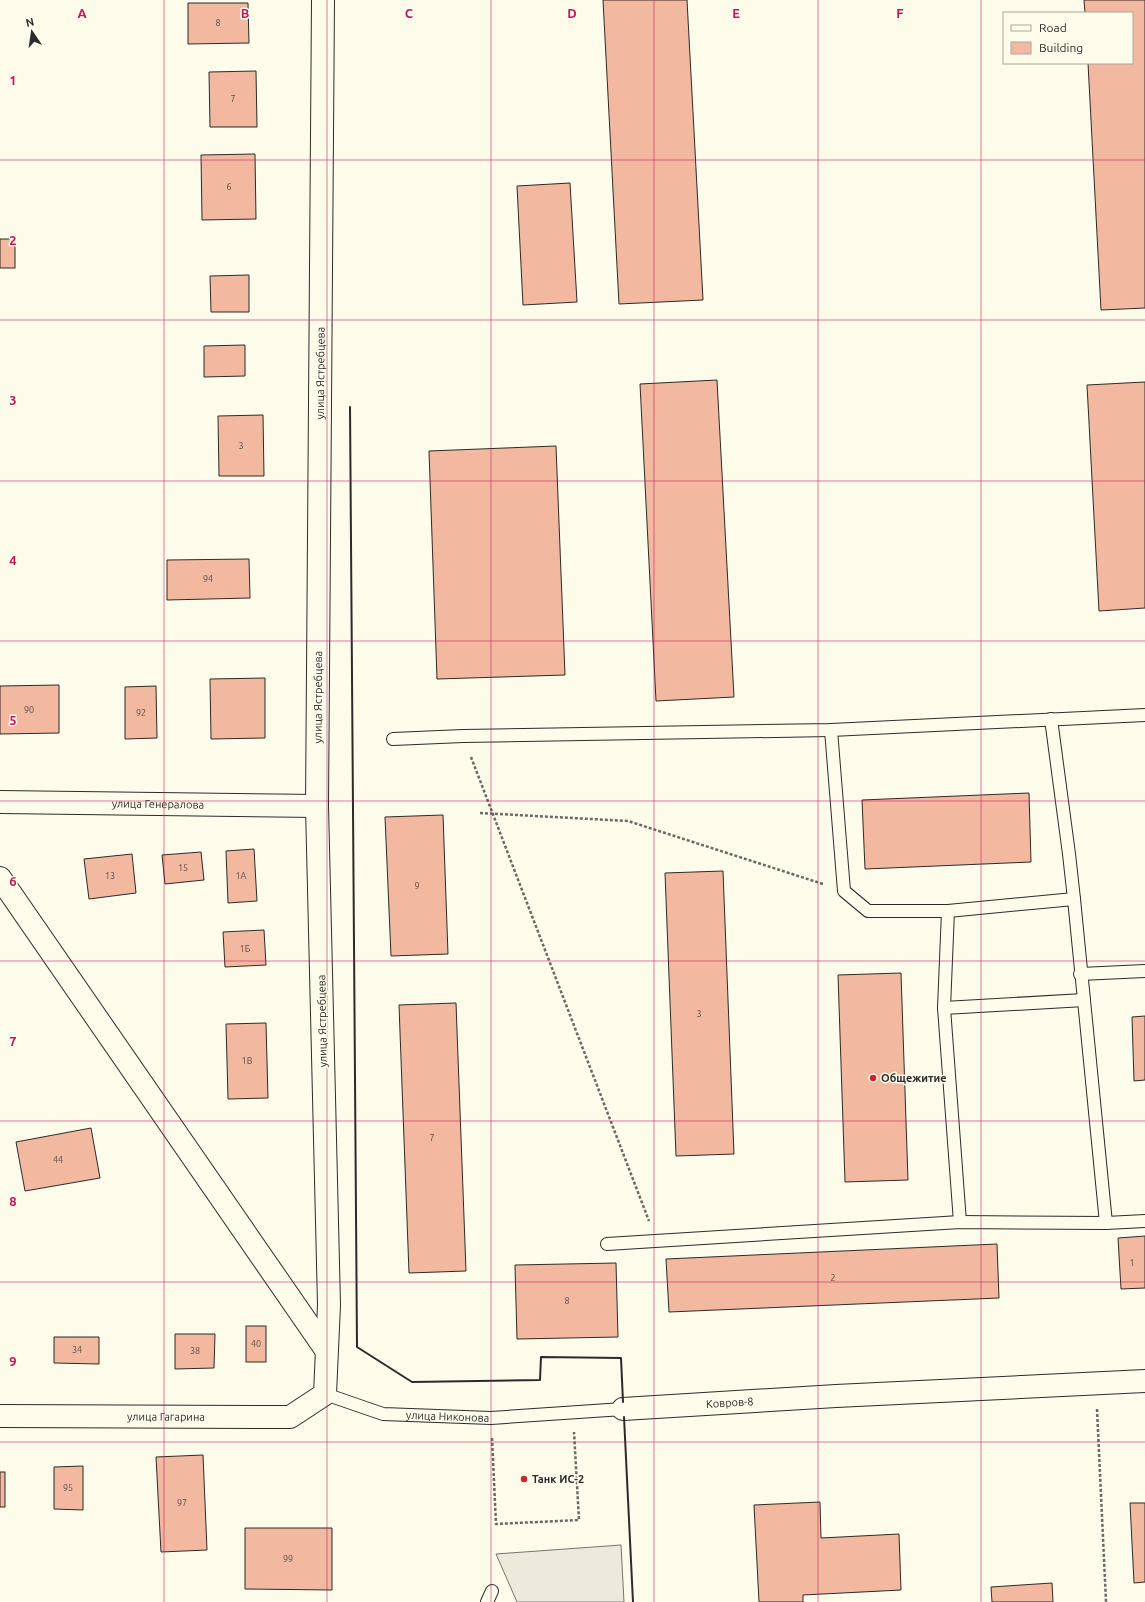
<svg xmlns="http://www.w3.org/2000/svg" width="1145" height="1602" font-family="Ubuntu,sans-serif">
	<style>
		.parking { fill: #eceadb; stroke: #74746e }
		.building { fill: #f2b8a0; stroke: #2b2b2b }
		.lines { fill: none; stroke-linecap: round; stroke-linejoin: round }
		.lane-casing { stroke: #2b2b2b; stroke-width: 14 }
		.street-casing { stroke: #2b2b2b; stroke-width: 24 }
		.path { stroke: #6a6964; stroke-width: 2.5; stroke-dasharray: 3 2; stroke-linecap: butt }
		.lane { stroke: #fdfbea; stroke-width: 12 }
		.street { stroke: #fdfbea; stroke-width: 22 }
		.wall { stroke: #2b2b2b; stroke-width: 2 }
		.grid { fill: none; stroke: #c2185b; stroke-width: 1; stroke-opacity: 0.55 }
		.poi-dot { fill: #c62828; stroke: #fdfbea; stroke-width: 1.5 }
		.labels { text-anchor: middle; stroke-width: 3; stroke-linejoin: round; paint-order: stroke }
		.number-label { font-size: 9px; fill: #5d4e48 }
		.street-label { font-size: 11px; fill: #2b2b2b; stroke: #fdfbea }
		.poi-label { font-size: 11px; font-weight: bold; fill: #2b2b2b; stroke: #fdfbea; text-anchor: start }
		.grid-label { font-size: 13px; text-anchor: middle; font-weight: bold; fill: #c2185b; stroke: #fdfbea; stroke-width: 3; stroke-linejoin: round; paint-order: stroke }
	</style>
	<rect width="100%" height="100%" fill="#fdfbea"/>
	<polygon class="parking" points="621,1545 624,1602 517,1602 496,1554"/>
	<g class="building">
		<polygon points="603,0 687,0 703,300 619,304"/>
		<polygon points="1084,0 1145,0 1145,308 1101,310 1088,63 1132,63 1132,13 1085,13"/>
		<polygon points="188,3 248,3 249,43 188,44"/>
		<polygon points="256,71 257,127 210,127 209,72"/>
		<polygon points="255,154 256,219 202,220 201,155"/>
		<polygon points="570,183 577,302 523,305 517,186"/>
		<rect x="0" y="239" width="15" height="29"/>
		<polygon points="249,275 249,312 211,312 210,276"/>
		<polygon points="245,345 245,376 204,377 204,346"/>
		<polygon points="717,380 734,697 656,701 640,384"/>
		<polygon points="1145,382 1145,608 1099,611 1087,385"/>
		<polygon points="263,415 264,476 219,476 218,416"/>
		<polygon points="556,446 565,675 437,679 429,451"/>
		<polygon points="249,559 250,598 167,600 167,560"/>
		<polygon points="265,678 265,738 211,739 210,679"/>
		<polygon points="59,685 59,733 0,734 0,686"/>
		<polygon points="156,686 157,738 125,739 125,687"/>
		<polygon points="1029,793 1031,862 865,869 862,800"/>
		<polygon points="443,815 448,954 391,956 385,817"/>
		<polygon points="254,849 257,901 228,903 226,851"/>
		<polygon points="201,852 204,880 165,884 162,855"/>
		<polygon points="132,854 136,893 89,899 84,859"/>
		<polygon points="723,871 734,1154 676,1156 665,873"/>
		<polygon points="264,930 266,965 225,967 223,932"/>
		<polygon points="901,973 908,1180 845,1182 838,975"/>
		<polygon points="456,1003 466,1271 409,1273 399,1005"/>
		<polygon points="1145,1016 1145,1080 1134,1081 1132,1017"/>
		<polygon points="266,1023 268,1098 228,1099 226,1024"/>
		<polygon points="91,1128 100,1178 25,1191 16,1142"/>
		<polygon points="1145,1236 1145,1288 1121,1289 1118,1238"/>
		<polygon points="997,1244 999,1298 669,1312 666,1259"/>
		<polygon points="616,1263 618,1337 517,1339 515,1265"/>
		<rect x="246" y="1326" width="20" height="36"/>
		<polygon points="175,1334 215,1334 214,1368 175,1369"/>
		<polygon points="54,1337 99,1337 99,1364 54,1363"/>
		<polygon points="203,1455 207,1550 161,1552 156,1457"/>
		<polygon points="83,1466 83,1510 54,1509 54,1467"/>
		<rect x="0" y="1472" width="5" height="35"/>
		<polygon points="820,1502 821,1538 899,1534 901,1590 803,1595 803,1602 759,1602 754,1505"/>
		<polygon points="1130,1503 1145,1503 1145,1582 1134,1583"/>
		<polygon points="245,1528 332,1528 332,1590 245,1589"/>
		<polygon points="1052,1583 1053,1602 992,1602 991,1587"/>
	</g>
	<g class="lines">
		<g class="lane-casing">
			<g id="lane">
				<polyline points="831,730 844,891 868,911 948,911 1074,899 1069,854 1051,719"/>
				<polyline points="393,739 463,736 831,730 1145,715"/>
				<polyline points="1074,899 1106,1223"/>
				<polyline points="948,911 944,1008 960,1222"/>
				<polyline points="1080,974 1145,971"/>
				<polyline points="944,1008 1084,1000"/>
				<polyline points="607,1244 960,1222 1106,1223 1145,1221"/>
				<path id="s1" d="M325,1394L383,1414L491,1418L623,1409"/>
				<polyline points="487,1602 492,1591"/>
			</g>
		</g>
		<g class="street-casing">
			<g id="street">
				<path id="s2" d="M0,802L317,806"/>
				<polyline points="0,878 326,1350"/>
				<path id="s3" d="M623,1409L836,1396L1145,1381"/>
				<path id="s4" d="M0,1416L290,1417L325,1394L329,1305L317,806L323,0"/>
			</g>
		</g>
		<g class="path">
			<polyline points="471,757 649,1221"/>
			<polyline points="480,813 628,821 823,884"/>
			<polyline points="1097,1409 1106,1602"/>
			<polyline points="492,1438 496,1524 579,1520 574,1432"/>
		</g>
		<use href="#lane" class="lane"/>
		<use href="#street" class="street"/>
		<g class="wall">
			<polyline points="350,407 357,1347 412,1382 540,1380 541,1357 621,1358 623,1402"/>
			<polyline points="624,1417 633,1602"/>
		</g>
	</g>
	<path class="grid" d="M164,0V1602M327,0V1602M491,0V1602M654,0V1602M818,0V1602M981,0V1602M0,160H1145M0,320H1145M0,481H1145M0,641H1145M0,801H1145M0,961H1145M0,1121H1145M0,1282H1145M0,1442H1145"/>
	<g class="poi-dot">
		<circle cx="873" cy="1078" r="4"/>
		<circle cx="524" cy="1479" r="4"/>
	</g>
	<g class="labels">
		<g class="number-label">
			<text x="218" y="26">8</text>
			<text x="233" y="102">7</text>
			<text x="229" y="190">6</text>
			<text x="241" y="449">3</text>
			<text x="208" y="582">94</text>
			<text x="29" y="713">90</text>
			<text x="141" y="716">92</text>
			<text x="183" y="871">15</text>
			<text x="110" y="879">13</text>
			<text x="241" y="879">1А</text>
			<text x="417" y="889">9</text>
			<text x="245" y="952">1Б</text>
			<text x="699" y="1017">3</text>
			<text x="247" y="1064">1В</text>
			<text x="432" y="1141">7</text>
			<text x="58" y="1163">44</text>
			<text x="1132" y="1266">1</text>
			<text x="833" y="1281">2</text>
			<text x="567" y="1304">8</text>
			<text x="256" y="1347">40</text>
			<text x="77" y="1353">34</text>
			<text x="195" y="1354">38</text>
			<text x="68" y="1491">95</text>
			<text x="182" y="1506">97</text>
			<text x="288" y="1562">99</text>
		</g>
		<g class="street-label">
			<text dy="4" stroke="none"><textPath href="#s4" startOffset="1353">улица Ястребцева</textPath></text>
			<text dy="4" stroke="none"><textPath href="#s4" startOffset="1029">улица Ястребцева</textPath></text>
			<text dy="4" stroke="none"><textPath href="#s2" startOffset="158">улица Генералова</textPath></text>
			<text transform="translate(322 1021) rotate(-91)" y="4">улица Ястребцева</text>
			<text dy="4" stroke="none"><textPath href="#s3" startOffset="107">Ковров-8</textPath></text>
			<text dy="4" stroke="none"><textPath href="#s4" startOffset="166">улица Гагарина</textPath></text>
			<text dy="4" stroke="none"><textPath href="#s1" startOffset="126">улица Никонова</textPath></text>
		</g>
		<g class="poi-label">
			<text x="881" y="1082">Общежитие</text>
			<text x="532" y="1483">Танк ИС-2</text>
		</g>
	</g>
	<g class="grid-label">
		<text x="82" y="18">A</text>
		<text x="245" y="18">B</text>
		<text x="409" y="18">C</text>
		<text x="572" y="18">D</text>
		<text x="736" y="18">E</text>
		<text x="900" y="18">F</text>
		<text x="13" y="85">1</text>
		<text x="13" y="245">2</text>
		<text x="13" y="405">3</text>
		<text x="13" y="565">4</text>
		<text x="13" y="725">5</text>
		<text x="13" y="886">6</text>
		<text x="13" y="1046">7</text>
		<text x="13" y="1206">8</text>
		<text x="13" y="1366">9</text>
	</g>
	<rect x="1003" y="12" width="130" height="52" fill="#fdfbea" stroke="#a9a89e"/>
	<rect x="1011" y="25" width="20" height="6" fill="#fdfbea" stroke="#a9a89e"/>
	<text x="1039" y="32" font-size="12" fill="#2b2b2b">Road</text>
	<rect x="1011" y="42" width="20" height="12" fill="#f2b8a0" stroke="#a9a89e"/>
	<text x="1039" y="52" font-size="12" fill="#2b2b2b">Building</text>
	<g transform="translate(32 32) rotate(347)" stroke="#fdfbea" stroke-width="3" paint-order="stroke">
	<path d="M0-3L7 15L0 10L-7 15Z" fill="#2b2b2b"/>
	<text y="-6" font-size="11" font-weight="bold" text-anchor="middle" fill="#2b2b2b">N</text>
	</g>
</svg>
